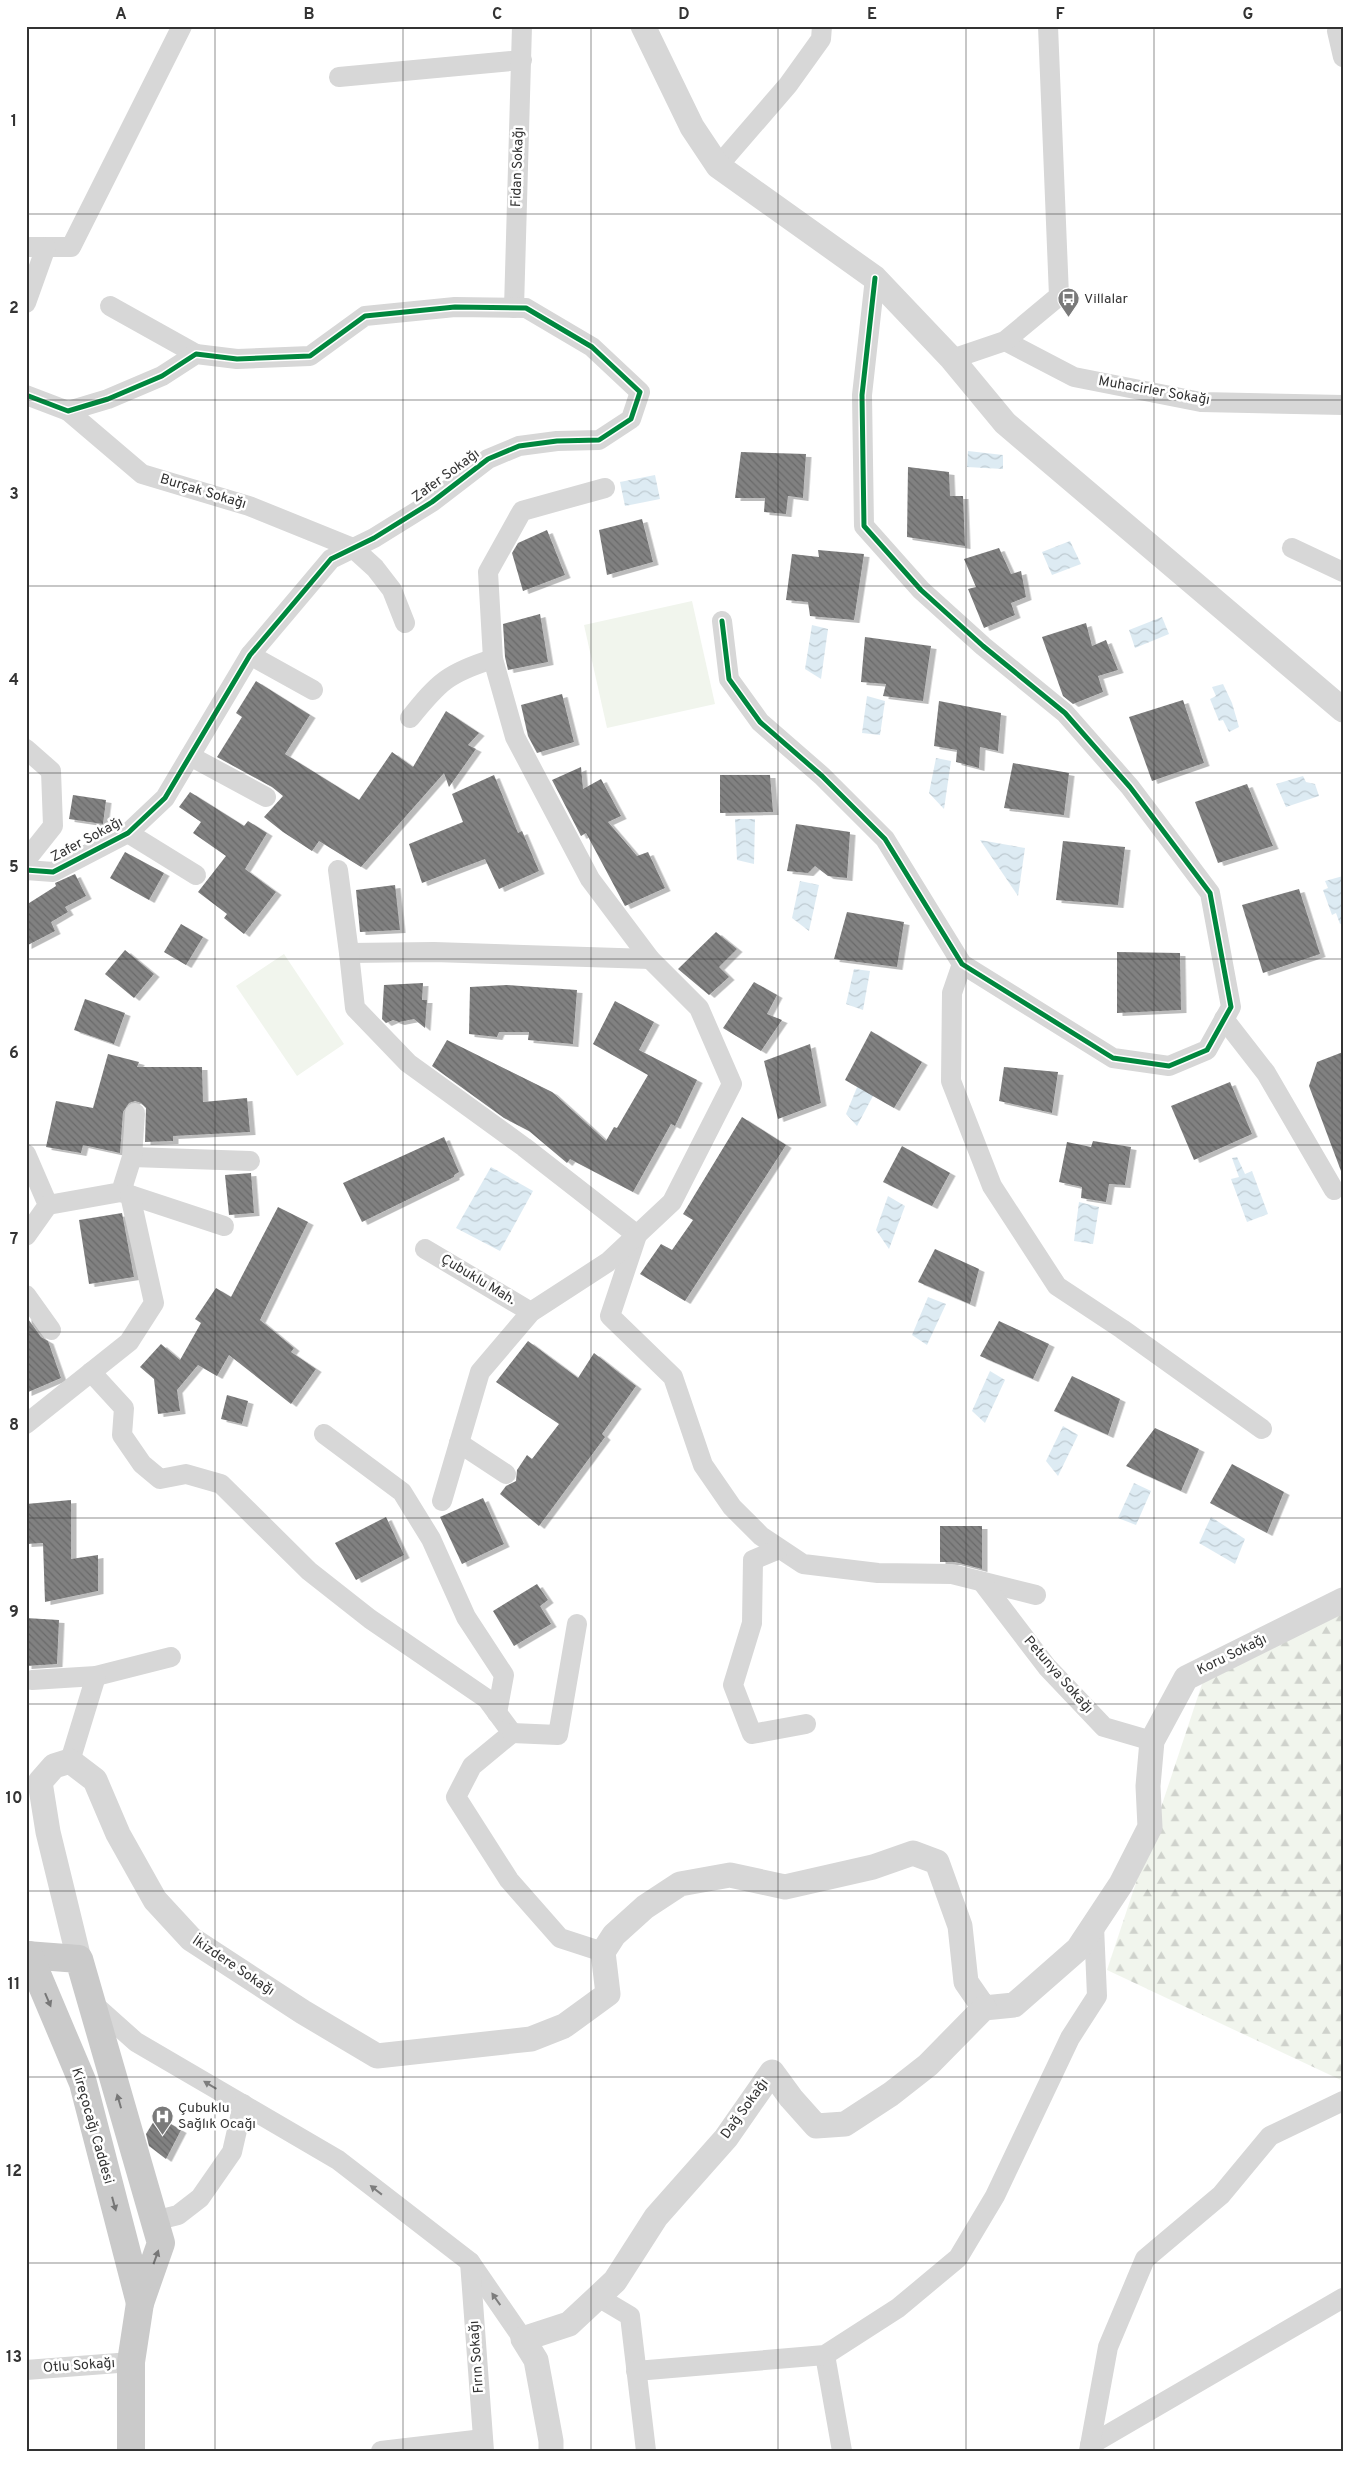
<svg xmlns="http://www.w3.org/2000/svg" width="1369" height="2477" font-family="Overpass,sans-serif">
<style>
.forest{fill:url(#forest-firs)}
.park{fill:#f1f5ed}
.water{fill:url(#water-waves)}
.building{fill:url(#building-back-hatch);filter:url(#shadow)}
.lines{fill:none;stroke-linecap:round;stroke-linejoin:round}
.minor{stroke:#d7d7d7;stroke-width:20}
.tertiary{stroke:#d7d7d7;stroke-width:25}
.primary{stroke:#cacaca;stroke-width:28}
.cycleway-casing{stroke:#fff;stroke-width:8}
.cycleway{stroke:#00873e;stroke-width:5}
.oneway{fill:#777}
.oneway2{fill:#7d7d7d}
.grid{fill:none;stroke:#333;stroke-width:1;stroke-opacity:0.55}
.labels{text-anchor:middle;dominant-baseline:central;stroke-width:5;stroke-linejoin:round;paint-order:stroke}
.street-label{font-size:14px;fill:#333;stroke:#fff}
.poi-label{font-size:14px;fill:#333;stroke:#fff;text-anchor:start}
.neatline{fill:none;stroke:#333;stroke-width:2}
.grid-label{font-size:16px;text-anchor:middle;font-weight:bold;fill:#333}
</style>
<defs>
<pattern id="forest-firs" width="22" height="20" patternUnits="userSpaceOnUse" patternTransform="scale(1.25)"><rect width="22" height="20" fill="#f1f5ed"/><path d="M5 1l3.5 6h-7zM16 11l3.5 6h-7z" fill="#cfd2cc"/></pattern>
<pattern id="water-waves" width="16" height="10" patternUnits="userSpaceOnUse" patternTransform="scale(1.25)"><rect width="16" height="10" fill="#ddebf3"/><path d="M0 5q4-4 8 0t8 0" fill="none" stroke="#becad1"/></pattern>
<pattern id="building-back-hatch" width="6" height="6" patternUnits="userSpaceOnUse" patternTransform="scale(1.25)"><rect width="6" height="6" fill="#818181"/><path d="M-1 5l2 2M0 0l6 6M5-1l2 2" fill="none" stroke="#6a6a6a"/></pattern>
<filter id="shadow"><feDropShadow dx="5.5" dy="3" stdDeviation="0" flood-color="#0004"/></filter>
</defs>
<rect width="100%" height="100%" fill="#fff"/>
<path class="forest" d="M1343,1595V2081L1107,1970L1208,1666Z"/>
<g class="park">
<path d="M692,601L715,704L607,728L584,625Z"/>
<path d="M284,954L344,1044L297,1076L236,986Z"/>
</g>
<g class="water">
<path d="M968,451L1003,455V469L967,467Z"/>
<path d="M655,475L660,499L625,506L620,482Z"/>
<path d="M1070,541L1081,564L1052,575L1042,552Z"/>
<path d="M1162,617L1169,634L1135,648L1129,630Z"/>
<path d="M812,625L828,629L821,679L805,669Z"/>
<path d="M1223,684L1232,703L1239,727L1229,732L1223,720L1219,721L1210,699L1216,696L1212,687Z"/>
<path d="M867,696L885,701L880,735L862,733Z"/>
<path d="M936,758L951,761L944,809L929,793Z"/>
<path d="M1303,776L1306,782L1315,784L1319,796L1286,807L1276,784Z"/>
<path d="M735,819H755L754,864L737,860Z"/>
<path d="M980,840L1025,848L1018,896Z"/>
<path d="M1343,876V923L1340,924L1336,913L1332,915L1323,890L1328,888L1325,881Z"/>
<path d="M800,881L819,885L809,931L792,918Z"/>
<path d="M854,969L870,971L863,1010L846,1004Z"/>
<path d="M858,1085L874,1094L857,1126L846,1114Z"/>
<path d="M1237,1157L1245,1174L1252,1171L1268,1214L1247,1222L1231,1179L1239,1177L1232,1158Z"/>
<path d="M491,1167L533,1191L500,1251L456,1228Z"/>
<path d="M888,1196L905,1206L889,1249L876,1230Z"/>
<path d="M1079,1202L1099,1207L1093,1244L1074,1241Z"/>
<path d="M928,1297L946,1304L927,1345L912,1335Z"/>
<path d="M990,1371L1005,1380L985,1423L972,1411Z"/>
<path d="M1063,1426L1078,1435L1058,1476L1046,1461Z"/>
<path d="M1134,1483L1151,1491L1136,1525L1118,1518Z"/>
<path d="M1211,1517L1245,1539L1235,1564L1199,1543Z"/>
</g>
<g class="building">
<path d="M741,452L806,454L803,498L788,496L786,514L764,512L765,498H735Z"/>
<path d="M908,467L949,472L950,496H963L965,546L907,537Z"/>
<path d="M642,519L653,562L607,575L599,530Z"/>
<path d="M547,530L565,575L523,591L512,553L518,543Z"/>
<path d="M999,548L1011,574L1021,571L1026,597L1011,603L1015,615L984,628L968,589L976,587L964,559Z"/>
<path d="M818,550L864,554L854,620L810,616L808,602L786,600L792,554L819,557Z"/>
<path d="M540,614L548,662L508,670L505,657L503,624Z"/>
<path d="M1086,623L1092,646L1106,640L1118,670L1098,676L1103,692L1073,704L1063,696L1042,637Z"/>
<path d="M865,637L931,646L923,701L883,696L886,684L861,682Z"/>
<path d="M256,681L310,715L285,754L359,800L392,752L413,767L446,711L479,733L468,745L476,749L449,787L444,773L361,867L319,841L312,851L283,832L264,817L283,796L272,787L217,757L242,717L236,713Z"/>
<path d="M562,694L574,742L537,753L528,736L521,705Z"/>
<path d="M1183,700L1204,763L1152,781L1129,717Z"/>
<path d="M939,701L1001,713L998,751L980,747L979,768L956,762L957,750L934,746Z"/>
<path d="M1013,763L1069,773L1064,815L1004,808Z"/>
<path d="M581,767L583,789L601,779L621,816L608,822L637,856L648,852L665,888L625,906L586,833L581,836L552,780Z"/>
<path d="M494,775L518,833L522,831L539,871L499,889L485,859L422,883L409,844L463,822L452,794Z"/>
<path d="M720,775H770L773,812L720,813Z"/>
<path d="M1247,784L1273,846L1218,863L1195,802Z"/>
<path d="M190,792L244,826L248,821L267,833L245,869L276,892L244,934L224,918L227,914L198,892L226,856L193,833L201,822L179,807Z"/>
<path d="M73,795L106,800L103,824L69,819Z"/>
<path d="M796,824L850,832L847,878L828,876L815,866L808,873L787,871Z"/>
<path d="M1063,841L1125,847L1118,905L1056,900Z"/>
<path d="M125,852L164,873L149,900L110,878Z"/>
<path d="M75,874L86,896L65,907L68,912L51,922L55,931L26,946V905L56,886L55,883Z"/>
<path d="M395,885L400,930L360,932L356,890Z"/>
<path d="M1299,889L1320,954L1263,973L1242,905Z"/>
<path d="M847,912L904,922L897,967L834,959Z"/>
<path d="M181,924L203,937L186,965L164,952Z"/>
<path d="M716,932L737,949L719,967L729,977L709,995L678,969Z"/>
<path d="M125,950L154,974L134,998L105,974Z"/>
<path d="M1117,952L1180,953L1181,1010L1117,1013Z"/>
<path d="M754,982L777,995L767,1014L782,1020L761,1051L723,1028Z"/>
<path d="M423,983L422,1000H427L425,1028L414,1019L399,1022L393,1020L386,1023L382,1019L384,985Z"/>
<path d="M507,985L577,990L573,1044L528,1040L529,1032H499L497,1037L469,1034L470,987Z"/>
<path d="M85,999L125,1013L114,1044L74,1030Z"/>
<path d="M615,1001L654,1022L639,1050L697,1080L675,1126L671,1124L633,1192L570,1159L567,1163L529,1131L504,1118L432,1066L447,1040L552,1092L606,1141L614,1127L617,1128L648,1075L593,1044Z"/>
<path d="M871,1031L922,1062L894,1108L845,1080Z"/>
<path d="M810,1044L821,1103L778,1119L764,1061Z"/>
<path d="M1343,1052V1171H1341L1309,1086L1317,1062Z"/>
<path d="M108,1054L139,1062L137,1067H202L203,1102L247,1098L250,1132L173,1136V1141L145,1142L146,1108L141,1103L135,1101L129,1103L123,1112L120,1153L83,1145L81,1153L46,1147L56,1101L93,1108Z"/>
<path d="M1004,1067L1058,1072L1052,1113L999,1101Z"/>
<path d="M1230,1082L1252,1134L1194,1160L1171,1106Z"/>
<path d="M742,1117L786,1145L685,1301L640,1274L661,1244L672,1250L693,1220L683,1214Z"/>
<path d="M444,1137L459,1172L454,1175V1177L362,1222L343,1183Z"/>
<path d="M1093,1141L1131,1147L1125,1185L1109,1184L1106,1202L1081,1198L1082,1187L1059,1182L1067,1142L1091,1147Z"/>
<path d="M902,1146L950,1173L932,1206L883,1182Z"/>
<path d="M251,1173L254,1213L229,1215L225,1175Z"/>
<path d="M278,1207L308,1222L260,1320L294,1348L291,1352L316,1369L291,1404L229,1355L217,1376L198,1365L177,1390L180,1411L158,1414L154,1379L140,1367L161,1344L180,1360L201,1323L195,1319L216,1288L231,1297Z"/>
<path d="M122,1213L134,1277L89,1284L79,1220Z"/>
<path d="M935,1249L979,1269L970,1304L918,1282Z"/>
<path d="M26,1316L41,1337L48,1341L61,1378L26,1393Z"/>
<path d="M999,1321L1049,1344L1033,1379L980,1356Z"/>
<path d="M528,1341L578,1378L594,1353L636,1386L602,1434L605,1437L539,1526L500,1494L506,1486L516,1481L517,1470L527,1455L532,1459L559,1424L496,1382Z"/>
<path d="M1072,1376L1120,1399L1108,1435L1054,1411Z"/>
<path d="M227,1395L248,1401L242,1424L221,1419Z"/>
<path d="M1155,1428L1199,1449L1181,1491L1126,1466Z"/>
<path d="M1232,1464L1284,1492L1267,1533L1210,1503Z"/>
<path d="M483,1498L504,1544L462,1564L440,1517Z"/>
<path d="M71,1500V1559L98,1555V1591L45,1602L43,1543L26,1544V1504Z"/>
<path d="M386,1517L404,1555L356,1580L335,1543Z"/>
<path d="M940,1526H982V1569L955,1562H940Z"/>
<path d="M537,1584L548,1600L540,1606L551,1624L514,1646L493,1611Z"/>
<path d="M26,1618L59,1620L57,1664L26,1666Z"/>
<path d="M157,2116L181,2130L166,2159L149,2146L146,2134Z"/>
</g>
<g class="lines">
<g class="minor">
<path d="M1342,26L1337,31L1343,57"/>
<path d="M339,77L522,60"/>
<path d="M718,166L788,85L821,39L822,26"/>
<path d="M26,247H71L182,26"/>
<path d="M26,303L46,247"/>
<path d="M110,306L196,354"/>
<path d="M514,308L522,26"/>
<path d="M1005,341L1074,377L1201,402L1343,405"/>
<path d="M952,359L1005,341L1059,296L1048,26"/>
<path d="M26,395L68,411L108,399L162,376L196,354L237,359L310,356L365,316L455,307L526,308L592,347L640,392L631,419L599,440L557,441L519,446L488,459L432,502L374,538L331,559L250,655L165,798L128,833L53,872L26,870"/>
<path d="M68,411L142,474L249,506L353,548L375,568L392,590L405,623"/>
<path d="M1292,548L1343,572"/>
<path d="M722,621L729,679L760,722L822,776L885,839L962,964L1113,1058L1169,1066L1207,1050L1231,1007L1210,893L1130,787L1065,713L983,646L921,590L864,526L862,395L875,278"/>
<path d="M250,655L313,690"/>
<path d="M410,718C439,682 448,673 493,659"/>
<path d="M26,749L51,771L53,826L26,860"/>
<path d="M190,756L266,797"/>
<path d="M128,833L196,875"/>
<path d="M338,870L349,953L434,952L650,959"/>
<path d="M349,953L355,1008L408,1063L524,1147L637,1235L610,1316L673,1377L703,1465L732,1507L761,1536L803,1564L878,1573L952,1574L1036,1595"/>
<path d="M962,964L952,993L951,1081L992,1186L1057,1286L1122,1329L1262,1429"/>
<path d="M1224,1019L1266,1073L1334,1190"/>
<path d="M26,1154L48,1205L26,1236"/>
<path d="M132,1157L250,1161"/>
<path d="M121,1192L224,1226"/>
<path d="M48,1205L121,1192L132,1157L135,1113"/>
<path d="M425,1249L531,1312"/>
<path d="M26,1295L51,1330"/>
<path d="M91,1372L124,1408L122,1435L142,1464L160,1479L186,1474L221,1484L309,1571L370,1619L487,1699L512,1733L472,1766L456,1797L509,1880L560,1938L603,1952"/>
<path d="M26,1424L129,1342L154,1303L130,1195"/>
<path d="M324,1434L402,1492L431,1539L466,1617L504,1675L497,1713"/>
<path d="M459,1443L506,1474"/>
<path d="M442,1501L480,1372L531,1312L608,1262L672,1202L732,1084L699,1008L650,959L590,879L515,737L493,659L488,572L522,511L605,488"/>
<path d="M779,1549L753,1560L752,1623L733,1685L752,1734L806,1724"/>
<path d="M982,1582L1047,1667L1104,1727L1152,1741"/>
<path d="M32,1680L96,1676L171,1657"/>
<path d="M512,1733L558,1735L577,1624"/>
<path d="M70,1761L96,1676"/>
<path d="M90,2001L136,2042L338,2160L470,2262L523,2339"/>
<path d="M154,2221L178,2215L200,2198L232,2152L243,2104"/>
<path d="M470,2262L484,2451"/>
<path d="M598,2297L630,2316L646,2451"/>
<path d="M825,2355L842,2451"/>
<path d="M26,2370L131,2362"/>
<path d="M636,2371L825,2355L898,2308L958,2258L995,2196L1070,2038L1097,1996L1094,1926"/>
<path d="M1090,2445L1343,2298"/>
<path d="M381,2451L483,2439"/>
<path d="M1089,2451L1108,2347L1145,2259L1221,2195L1270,2136L1343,2101"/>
</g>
<g class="tertiary">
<path d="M643,26L692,127L718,166L875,278L952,359L1005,423L1343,710"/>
<path d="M79,1959L48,1832L40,1782L54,1766L70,1761L95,1780L118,1834L155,1900L191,1939L303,2012L377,2056L531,2039L564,2026L608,1994L603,1952L614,1935L645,1907L680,1884L730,1875L785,1887L873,1867L913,1853L937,1862L960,1926L966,1982L984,2008L1014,2005L1078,1949L1121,1884L1150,1827L1148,1786L1152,1741L1186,1678L1343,1600"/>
<path d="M551,2451V2441L536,2360L523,2339L569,2324L615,2281L656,2217L726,2138L772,2072L791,2098L816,2126L845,2124L891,2094L928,2065L984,2008"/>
</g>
<g class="primary">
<path d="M26,1955L79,1959L161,2243L140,2303L131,2362V2451"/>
<path d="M29,1955L83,2083L140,2303"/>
</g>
<defs>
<g id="cycleway">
<path d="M26,395L68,411L108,399L162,376L196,354L237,359L310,356L365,316L455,307L526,308L592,347L640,392L631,419L599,440L557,441L519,446L488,459L432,502L374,538L331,559L250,655L165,798L128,833L53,872L26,870"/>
<path d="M722,621L729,679L760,722L822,776L885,839L962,964L1113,1058L1169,1066L1207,1050L1231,1007L1210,893L1130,787L1065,713L983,646L921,590L864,526L862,395L875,278"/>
</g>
</defs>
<use href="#cycleway" class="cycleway-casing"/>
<use href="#cycleway" class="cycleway"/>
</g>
<defs><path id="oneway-solid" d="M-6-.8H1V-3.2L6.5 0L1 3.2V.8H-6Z" transform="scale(1.25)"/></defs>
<g class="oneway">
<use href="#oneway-solid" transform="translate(48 2000) rotate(67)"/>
<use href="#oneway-solid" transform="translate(119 2101) rotate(-106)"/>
<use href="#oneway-solid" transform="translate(114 2204) rotate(75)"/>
<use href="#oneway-solid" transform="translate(156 2257) rotate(-70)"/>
</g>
<g class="oneway2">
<use href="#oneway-solid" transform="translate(210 2085) rotate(-149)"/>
<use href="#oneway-solid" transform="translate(376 2190) rotate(-142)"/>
<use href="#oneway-solid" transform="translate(496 2299) rotate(-125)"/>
</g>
<path class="grid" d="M215,26V2451M403,26V2451M591,26V2451M778,26V2451M966,26V2451M1154,26V2451M26,214H1343M26,400H1343M26,586H1343M26,773H1343M26,959H1343M26,1145H1343M26,1332H1343M26,1518H1343M26,1704H1343M26,1891H1343M26,2077H1343M26,2263H1343"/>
<defs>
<symbol id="bus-pin" viewBox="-11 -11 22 30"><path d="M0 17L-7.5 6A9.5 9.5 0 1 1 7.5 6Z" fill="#7a7a7a" stroke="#fff"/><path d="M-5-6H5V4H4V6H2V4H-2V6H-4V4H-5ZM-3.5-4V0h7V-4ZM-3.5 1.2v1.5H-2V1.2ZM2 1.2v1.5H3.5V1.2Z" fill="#fff"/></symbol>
<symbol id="hospital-pin" viewBox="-11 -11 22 30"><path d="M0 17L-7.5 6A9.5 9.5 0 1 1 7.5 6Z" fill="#7a7a7a" stroke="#fff"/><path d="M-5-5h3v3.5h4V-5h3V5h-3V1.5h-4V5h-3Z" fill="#fff"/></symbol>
</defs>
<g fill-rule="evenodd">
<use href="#bus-pin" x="1056" y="286" width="25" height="34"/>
<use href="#hospital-pin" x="150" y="2104" width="25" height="34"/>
</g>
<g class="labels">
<g class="street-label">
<text transform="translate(518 167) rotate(-88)">Fidan Sokağı</text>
<text transform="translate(1154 391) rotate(10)">Muhacirler Sokağı</text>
<text transform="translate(446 476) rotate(-36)">Zafer Sokağı</text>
<text transform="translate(203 492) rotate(17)">Burçak Sokağı</text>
<text transform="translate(87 840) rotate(-28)">Zafer Sokağı</text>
<text transform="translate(478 1280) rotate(31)">Çubuklu Mah.</text>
<text transform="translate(1232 1655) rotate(-26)">Koru Sokağı</text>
<text transform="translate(1058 1675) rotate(49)">Petunya Sokağı</text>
<text transform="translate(233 1966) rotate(34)">İkizdere Sokağı</text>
<text transform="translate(745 2109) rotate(-54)">Dağ Sokağı</text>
<text transform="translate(92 2126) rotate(74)">Kireçocağı Caddesi</text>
<text transform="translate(477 2357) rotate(-94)">Fırın Sokağı</text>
<text transform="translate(79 2366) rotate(-4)">Otlu Sokağı</text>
</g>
<g class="poi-label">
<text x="1084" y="299">Villalar</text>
<text x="178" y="2108">Çubuklu<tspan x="178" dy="16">Sağlık Ocağı</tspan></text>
</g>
</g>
<rect width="1369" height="2477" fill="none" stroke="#ffffff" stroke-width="55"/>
<rect x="28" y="28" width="1314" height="2422" class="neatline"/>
<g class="grid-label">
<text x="121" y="19">A</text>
<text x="309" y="19">B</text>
<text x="497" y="19">C</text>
<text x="684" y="19">D</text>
<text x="872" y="19">E</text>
<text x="1060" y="19">F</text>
<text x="1248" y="19">G</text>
<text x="14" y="126">1</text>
<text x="14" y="313">2</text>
<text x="14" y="499">3</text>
<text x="14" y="685">4</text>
<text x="14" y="872">5</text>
<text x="14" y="1058">6</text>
<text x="14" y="1244">7</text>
<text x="14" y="1430">8</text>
<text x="14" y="1617">9</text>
<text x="14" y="1803">10</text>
<text x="14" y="1989">11</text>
<text x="14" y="2176">12</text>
<text x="14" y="2362">13</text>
</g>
</svg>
